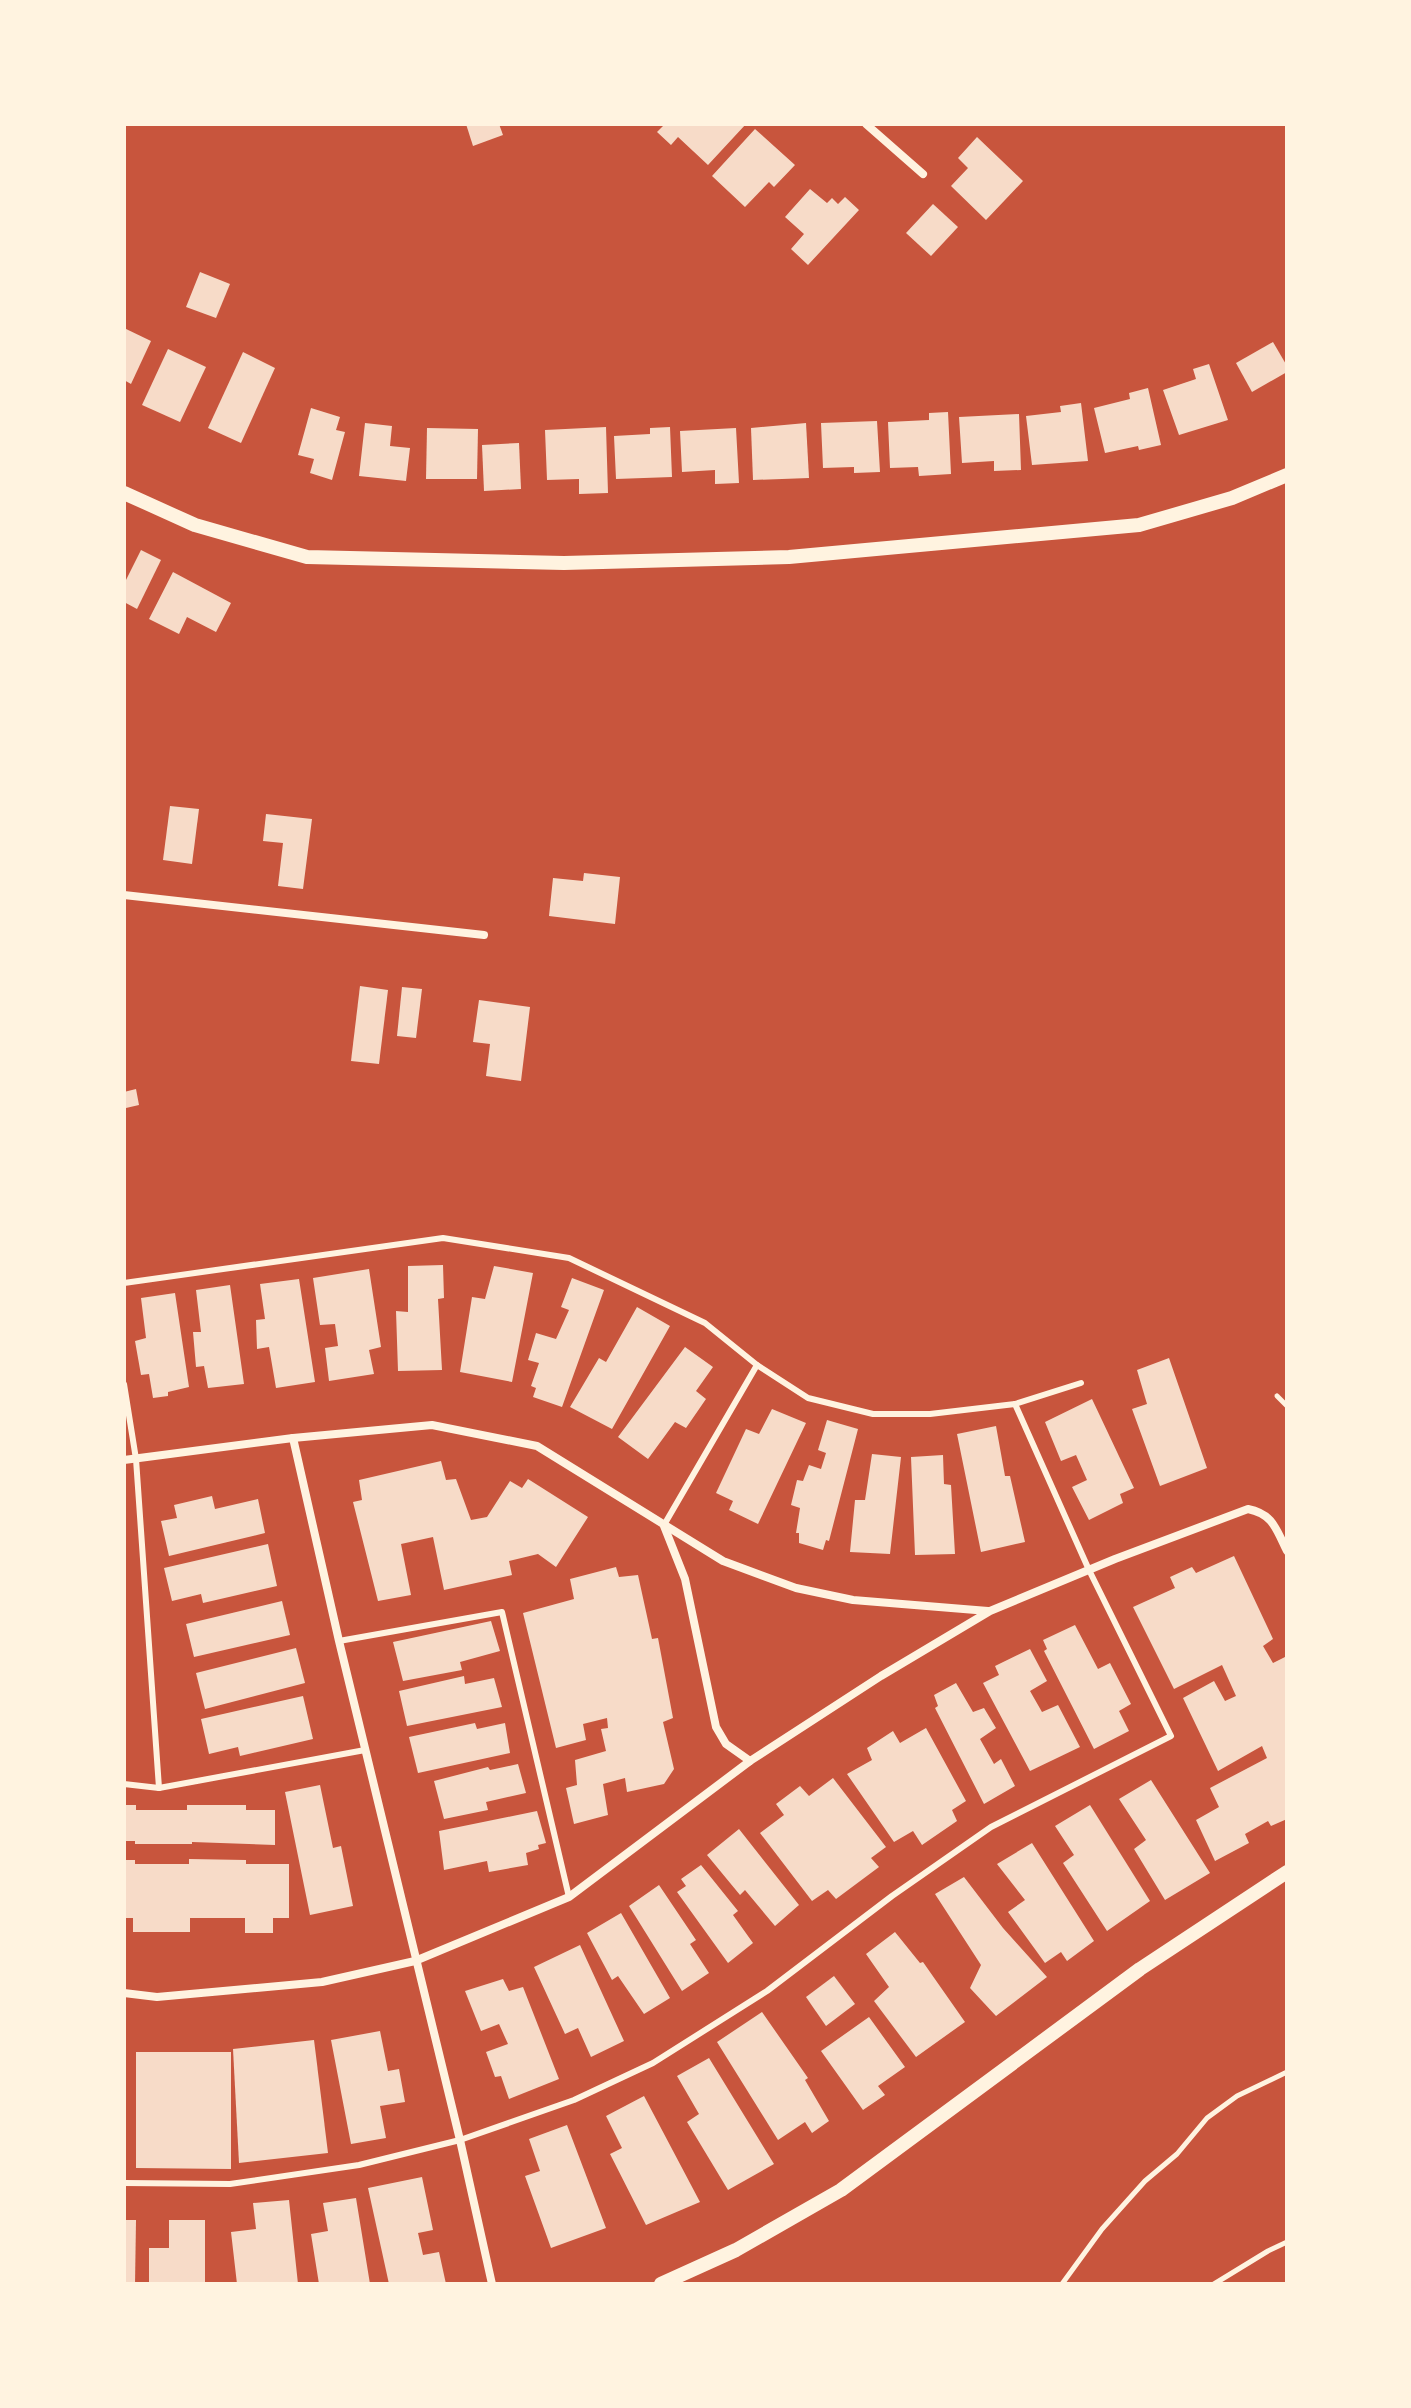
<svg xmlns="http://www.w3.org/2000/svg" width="1411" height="2408" font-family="Manrope,sans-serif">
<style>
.building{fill:#f7dbc8}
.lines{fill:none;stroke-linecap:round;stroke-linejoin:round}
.path{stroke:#fff3e0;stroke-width:5}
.service{stroke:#fff3e0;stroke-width:6}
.minor{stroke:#fff3e0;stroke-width:8}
.tertiary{stroke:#fff3e0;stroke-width:14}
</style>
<rect width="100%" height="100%" fill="#c8553d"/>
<g class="building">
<path d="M466,124H499L503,135L473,146Z"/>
<path d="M665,124H746L708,165L678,137L671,145L657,132Z"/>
<path d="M755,129L795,165L774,187L769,182L745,207L712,176Z"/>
<path d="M977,137L1023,181L986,220L951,186L968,168L958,158Z"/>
<path d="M810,189L827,203L832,198L838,204L845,197L859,210L808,265L791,249L804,234L785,217Z"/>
<path d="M933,204L958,227L931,256L906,233Z"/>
<path d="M200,272L230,284L216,318L186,307Z"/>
<path d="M124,328L151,341L131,384L124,380Z"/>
<path d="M1273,342L1287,366V372L1252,392L1236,363Z"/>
<path d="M168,349L206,367L180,422L142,405Z"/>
<path d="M243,352L275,368L241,443L208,428Z"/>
<path d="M1209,364L1228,420L1179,435L1163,390L1196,379L1193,369Z"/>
<path d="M1148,388L1161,445L1139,450L1138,446L1105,453L1094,408L1130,399L1129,393Z"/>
<path d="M1081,403L1088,461L1032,465L1026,416L1061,412L1060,406Z"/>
<path d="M311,408L340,417L336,430L345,432L332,480L310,473L314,459L298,455Z"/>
<path d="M948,412L951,474L919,476L918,467L890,468L888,422L929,420V413Z"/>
<path d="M1019,414L1021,470L994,471V461L962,463L959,417Z"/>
<path d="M877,421L880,472L854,473V467L823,468L821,423Z"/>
<path d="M365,423L392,426L390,446L410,448L406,481L359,476Z"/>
<path d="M806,423L809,478L753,480L751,428Z"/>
<path d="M606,427L608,493L579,494V479L547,480L545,430Z"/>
<path d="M670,427L672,477L616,479L614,436L650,434V428Z"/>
<path d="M427,428L478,429L477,479H426Z"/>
<path d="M736,428L739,483L715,484V470L682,472L680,431Z"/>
<path d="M519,443L521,489L484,491L482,445Z"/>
<path d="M141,550L161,560L137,609L124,602V584Z"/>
<path d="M173,572L231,603L216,632L187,617L179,634L149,619Z"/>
<path d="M170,806L199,809L192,864L163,860Z"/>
<path d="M266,814L312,819L303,889L278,886L283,843L263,841Z"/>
<path d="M584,873L620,877L615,924L549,916L553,878L583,881Z"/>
<path d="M360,986L388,990L379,1064L351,1061Z"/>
<path d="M402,987L422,989L416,1038L397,1036Z"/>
<path d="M479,1000L530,1007L521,1081L486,1076L490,1044L473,1042Z"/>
<path d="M136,1089L139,1105L126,1108L124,1092Z"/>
<path d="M443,1265L444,1298L438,1299L442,1370L398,1371L396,1311L408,1312V1266Z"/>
<path d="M494,1266L533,1273L512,1382L460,1372L472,1297L485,1299Z"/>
<path d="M369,1269L381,1347L369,1350L374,1374L329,1381L325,1348L338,1346L335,1324L320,1325L313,1278Z"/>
<path d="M572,1278L604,1290L562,1407L533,1397L536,1388L531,1386L539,1363L528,1360L536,1333L556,1339L569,1310L561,1307Z"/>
<path d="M299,1279L315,1382L276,1388L269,1347L257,1349L256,1320L265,1319L260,1284Z"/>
<path d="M230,1285L244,1384L208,1388L204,1366L196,1367L193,1332H201L196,1290Z"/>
<path d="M175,1293L189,1387L168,1392V1396L153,1398L149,1374L141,1375L135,1341L146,1338L141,1298Z"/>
<path d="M637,1307L670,1326L612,1429L570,1407L599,1358L606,1362Z"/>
<path d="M685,1347L713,1367L696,1391L706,1399L686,1428L675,1422L648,1459L618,1437Z"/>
<path d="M1169,1358L1207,1468L1160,1486L1132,1409L1147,1404L1137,1370Z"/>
<path d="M1092,1399L1134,1488L1120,1494L1123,1503L1089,1520L1072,1487L1087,1480L1076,1455L1061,1461L1045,1422Z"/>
<path d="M772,1409L806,1423L758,1524L729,1510L733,1501L716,1493L746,1429L759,1434Z"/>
<path d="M827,1420L858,1429L829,1541L826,1540L823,1550L799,1543V1533H796L800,1508L791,1505L797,1480L803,1481L809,1465L821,1469L826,1453L818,1450Z"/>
<path d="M996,1426L1005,1476H1010L1025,1542L981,1552L957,1434Z"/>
<path d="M872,1454L901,1457L890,1554L850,1552L855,1500H865Z"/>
<path d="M943,1455L944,1484L951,1485L955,1554L915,1555L911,1457Z"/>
<path d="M441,1461L446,1480L456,1479L471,1520L487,1517L510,1481L522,1488L528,1479L588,1517L556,1567L538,1554L509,1561L512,1575L444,1590L433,1537L401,1544L411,1595L378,1601L353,1502L362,1500L359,1480Z"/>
<path d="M212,1496L215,1509L258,1499L265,1533L169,1556L161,1521L177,1518L174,1505Z"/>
<path d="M268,1544L277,1586L203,1603L201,1594L172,1601L164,1568Z"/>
<path d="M1234,1556L1273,1639L1263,1646L1273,1663L1285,1657L1287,1660V1819L1271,1826L1268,1821L1245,1834L1249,1843L1215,1861L1196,1820L1219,1807L1210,1788L1267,1758L1262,1746L1218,1771L1183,1698L1214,1681L1225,1701L1236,1696L1222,1665L1174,1689L1133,1607L1175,1588L1170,1577L1192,1567L1196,1573Z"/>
<path d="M616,1567L619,1577L638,1575L652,1639L658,1638L673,1718L663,1722L674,1769L664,1784L627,1792L625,1778L603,1784L608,1815L574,1824L566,1788L577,1785L575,1760L606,1751L601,1729L608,1728L607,1718L583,1724L586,1740L556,1748L523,1613L574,1599L570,1579Z"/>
<path d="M282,1601L290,1635L194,1657L186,1624Z"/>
<path d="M491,1621L500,1651L460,1662L462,1670L403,1681L393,1642Z"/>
<path d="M1075,1625L1098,1669L1110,1663L1131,1704L1119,1711L1129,1731L1094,1749L1044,1651L1047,1649L1043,1640Z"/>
<path d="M296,1648L305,1683L205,1709L196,1673Z"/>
<path d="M1030,1649L1047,1681L1030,1691L1042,1712L1058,1705L1080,1747L1030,1771L983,1683L999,1675L995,1666Z"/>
<path d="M464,1676L465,1684L494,1678L502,1707L407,1726L399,1691Z"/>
<path d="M956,1683L973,1712L984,1708L996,1728L980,1739L994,1764L1001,1759L1015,1786L984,1804L935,1708L938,1706L934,1695Z"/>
<path d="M303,1696L313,1739L240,1756L238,1747L209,1754L201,1719Z"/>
<path d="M475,1723L477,1729L505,1723L510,1753L418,1773L409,1737Z"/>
<path d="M926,1728L966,1801L952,1810L957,1821L922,1845L913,1831L894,1842L847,1774L872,1760L867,1748L893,1731L900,1743Z"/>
<path d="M518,1764L526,1793L486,1802L488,1810L444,1819L434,1781L488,1767L490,1770Z"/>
<path d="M833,1778L886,1847L871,1858L879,1867L836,1899L828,1890L812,1901L760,1833L784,1815L776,1804L800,1786L809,1796Z"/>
<path d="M1151,1780L1210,1873L1165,1900L1134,1849L1146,1840L1119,1799Z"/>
<path d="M320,1785L333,1848L341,1846L353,1906L310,1915L285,1792Z"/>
<path d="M124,1805H136V1810H187V1805H246V1810H275V1845L192,1842V1844H135V1841H124Z"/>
<path d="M1090,1805L1150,1901L1107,1931L1063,1863L1074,1855L1055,1826Z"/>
<path d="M537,1811L546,1843L538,1845L539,1849L526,1853L528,1865L489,1872L487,1861L444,1870L439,1831Z"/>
<path d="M739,1829L799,1905L775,1926L745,1890L740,1895L707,1855Z"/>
<path d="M1032,1843L1094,1941L1067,1961L1061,1952L1045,1963L1008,1912L1025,1900L997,1864Z"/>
<path d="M189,1859L246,1860V1864H289V1918H273V1933H245V1918H190V1932H133V1918H124V1860H135V1864H189Z"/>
<path d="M701,1865L738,1911L733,1915L753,1943L728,1963L677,1892L686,1886L681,1879Z"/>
<path d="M964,1877L1003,1928L1047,1977L996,2016L970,1988L981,1965L935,1894Z"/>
<path d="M659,1885L696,1940L690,1944L709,1973L682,1991L629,1906Z"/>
<path d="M621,1913L670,1998L644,2014L618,1976L612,1980L587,1933Z"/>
<path d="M895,1932L920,1963L923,1962L965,2022L916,2057L874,2001L889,1987L866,1954Z"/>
<path d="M580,1945L624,2041L591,2057L578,2028L565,2034L534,1967Z"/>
<path d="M834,1976L855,2004L826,2026L806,1997Z"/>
<path d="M503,1979L509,1991L523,1987L559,2079L509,2099L501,2076L495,2077L486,2052L508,2044L499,2024L481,2031L465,1991Z"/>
<path d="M762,2012L808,2078L805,2080L829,2121L812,2133L805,2122L778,2140L717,2042Z"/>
<path d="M869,2017L905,2067L878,2086L885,2095L863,2110L821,2051Z"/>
<path d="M380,2031L388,2071L399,2069L405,2102L380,2106L386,2138L351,2144L331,2040Z"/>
<path d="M314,2040L328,2153L239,2163L233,2049Z"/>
<path d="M136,2052H231V2169L136,2168Z"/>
<path d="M709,2058L774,2164L728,2190L687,2122L699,2114L677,2076Z"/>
<path d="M644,2096L700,2202L646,2225L610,2154L622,2148L606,2116Z"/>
<path d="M567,2125L606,2228L551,2248L525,2176L540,2171L529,2139Z"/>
<path d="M422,2177L433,2230L418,2233L423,2255L439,2252L446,2284H389L368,2188Z"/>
<path d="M356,2198L370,2284H319L311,2234L328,2231L323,2203Z"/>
<path d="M289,2200L298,2284H237L231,2232L256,2229L253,2203Z"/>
<path d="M124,2220H136L135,2284H124Z"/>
<path d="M169,2220H205V2284H149V2248H169Z"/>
</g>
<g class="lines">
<g class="path">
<path d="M1277,1396L1287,1406"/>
<path d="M1062,2284L1102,2229L1145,2181L1177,2154L1207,2118L1237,2096L1287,2072"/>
<path d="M1214,2284L1268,2251L1287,2242"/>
</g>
<g class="service">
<path d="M124,1283L443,1238L569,1258L705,1323L757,1365L808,1398L873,1414H930L1015,1404L1081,1383"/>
<path d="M124,1384L136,1459L159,1788"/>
<path d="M664,1525L757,1365"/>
<path d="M339,1641L502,1612L569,1897"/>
<path d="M124,1784L159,1788L365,1750"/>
<path d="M124,2183L230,2184L359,2165L460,2140L574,2100L653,2063L767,1991L892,1896L991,1827L1171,1736L1089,1570L1015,1404"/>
</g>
<g class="minor">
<path d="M866,124L923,174"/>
<path d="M124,895L484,935"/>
<path d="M293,1438L339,1641L460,2140L492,2284"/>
<path d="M124,1460L293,1438L432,1425L537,1446L723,1561L796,1588L853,1600L988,1611"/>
<path d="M664,1526L685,1579L716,1727L726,1744L750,1761"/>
<path d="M124,1993L157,1997L322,1982L415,1961L569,1897L750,1761L881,1676L990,1611L1115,1559L1248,1509C1273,1514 1276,1529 1287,1551"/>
</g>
<g class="tertiary">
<path d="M124,493L195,525L307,557L564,563L789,557L1139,525L1232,498L1287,475"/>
<path d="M661,2284L736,2250L841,2190L1140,1969L1287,1872"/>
</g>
</g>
<rect width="1411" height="2408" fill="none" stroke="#fff3e0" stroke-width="252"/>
</svg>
